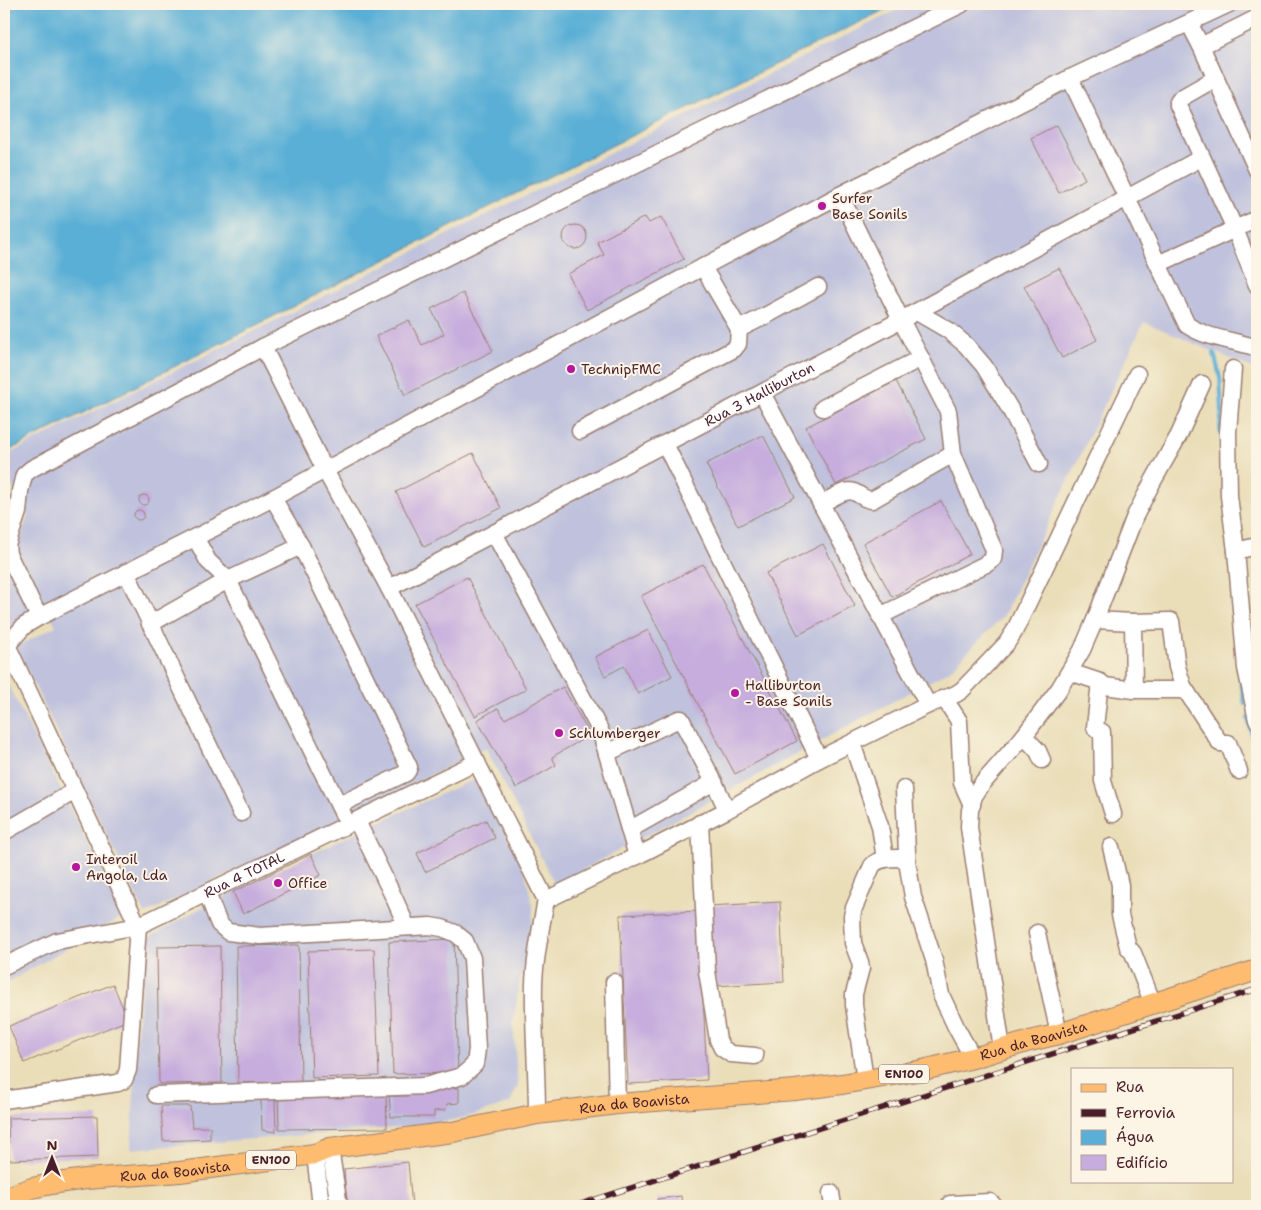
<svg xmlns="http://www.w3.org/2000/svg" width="1261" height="1210" font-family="'Shantell Sans',sans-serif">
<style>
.industrial{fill:#c0c2dd}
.water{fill:#5aafd6;stroke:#526780}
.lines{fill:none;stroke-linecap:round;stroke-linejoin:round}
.stream{stroke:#5aafd6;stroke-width:4}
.building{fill:#c6addd}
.minor-casing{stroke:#9a7e72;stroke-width:19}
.major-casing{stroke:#9a7e72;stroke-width:22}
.minor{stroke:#fff;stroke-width:16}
.major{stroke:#fdbc70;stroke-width:20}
.rail-casing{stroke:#4a1f2b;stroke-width:5.5}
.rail{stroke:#fcf5e5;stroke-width:4;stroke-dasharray:11;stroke-linecap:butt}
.poi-dot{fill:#b5179e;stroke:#fcf5e5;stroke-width:2}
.labels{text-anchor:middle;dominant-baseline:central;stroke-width:4;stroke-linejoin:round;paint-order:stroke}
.shield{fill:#fcf5e5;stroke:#7f5f63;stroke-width:1}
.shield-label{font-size:12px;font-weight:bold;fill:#4a1f2b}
.poi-label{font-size:14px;fill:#4a1f2b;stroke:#fcf5e5;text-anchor:start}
.street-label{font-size:14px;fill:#4a1f2b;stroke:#fcf5e5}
</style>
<rect width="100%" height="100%" fill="#fcf5e5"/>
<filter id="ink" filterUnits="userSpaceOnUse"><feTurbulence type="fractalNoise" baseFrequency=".02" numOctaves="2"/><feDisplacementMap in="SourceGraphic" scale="10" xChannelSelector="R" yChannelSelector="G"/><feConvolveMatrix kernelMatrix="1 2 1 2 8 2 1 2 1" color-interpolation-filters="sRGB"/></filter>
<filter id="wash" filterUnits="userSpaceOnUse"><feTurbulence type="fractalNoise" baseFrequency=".0096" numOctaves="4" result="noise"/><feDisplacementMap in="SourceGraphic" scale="20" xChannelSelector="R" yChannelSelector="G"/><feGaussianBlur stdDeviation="1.12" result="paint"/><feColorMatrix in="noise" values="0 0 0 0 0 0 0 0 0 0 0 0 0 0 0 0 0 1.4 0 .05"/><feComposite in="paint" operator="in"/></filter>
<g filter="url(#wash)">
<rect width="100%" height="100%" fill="#eadeb9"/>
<g class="industrial">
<path d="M909,4H1257V370L1144,322L1004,615L949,671L555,885L486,748L145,914L16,647L56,626L16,551L28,516L4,471V456Z"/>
<path d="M4,554L35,614L4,636Z"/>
<path d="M4,677L124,916L4,984Z"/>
<path d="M479,780L525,872L533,907L532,941L520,979L513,1025L518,1085L510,1103L474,1115L429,1125L131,1149L138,1019L148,938L201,908L361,830L468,782Z"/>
</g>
<path class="water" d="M4,4H896L509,197L4,453Z"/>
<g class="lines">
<g class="stream">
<path d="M1214,353L1220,377L1222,411L1220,427L1221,433"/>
<path d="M1238,666L1245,704"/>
<path d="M1248,718L1257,757"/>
</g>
</g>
<g id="blocks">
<g class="building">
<path d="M1057,125L1085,179L1059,193L1031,138Z"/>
<path d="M645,217L649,223L661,217L684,259L587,310L568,274L604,255L597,242Z"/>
<circle cx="575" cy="237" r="12"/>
<path d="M1059,268L1097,340L1062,358L1024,286Z"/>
<path d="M463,293L493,351L405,395L376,336L409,320L422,345L444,334L431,309Z"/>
<path d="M896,381L926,439L836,485L806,427Z"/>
<path d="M763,435L795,497L738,526L706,464Z"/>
<path d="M473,453L501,508L424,547L396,492Z"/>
<circle cx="144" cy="500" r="5"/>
<path d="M941,501L970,554L892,597L863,543Z"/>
<circle cx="139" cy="515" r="5"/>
<path d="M823,544L855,606L798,635L766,573Z"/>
<path d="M703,564L797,741L735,774L641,596Z"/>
<path d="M467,577L526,689L475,716L415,604Z"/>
<path d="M648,630L672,676L638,694L624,666L605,676L595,657Z"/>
<path d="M563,687L590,735L552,757L556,765L516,788L477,720L498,708L505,719Z"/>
<path d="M486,820L495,838L425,872L417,853Z"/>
<path d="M311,854L321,875L243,914L233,892Z"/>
<path d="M780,902L784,982L714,986L709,906Z"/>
<path d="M699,911L707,1080L628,1084L620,915Z"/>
<path d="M454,939L458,1073L393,1074L389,942Z"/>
<path d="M299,945L301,1082L238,1083L236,946Z"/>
<path d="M220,946L222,1083L159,1084L157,947Z"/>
<path d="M374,949L379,1076L312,1078L308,951Z"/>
<path d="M113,984L128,1020L24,1063L9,1026Z"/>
<path d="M408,1086L459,1088V1103L447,1104L446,1110L434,1111V1117H391L389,1096H408Z"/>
<path d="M386,1092L387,1128L279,1129L278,1095Z"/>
<path d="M275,1099L276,1132L262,1130L261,1100Z"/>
<path d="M161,1106H190L192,1127H210V1139L163,1141Z"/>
<path d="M97,1116L98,1157L9,1160L8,1118Z"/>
<path d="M408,1162L412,1206H347L344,1169Z"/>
<path d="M681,1196L682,1206H658L657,1199Z"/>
</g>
</g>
</g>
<g filter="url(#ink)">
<use href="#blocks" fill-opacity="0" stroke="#9a7e72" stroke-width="1"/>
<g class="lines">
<defs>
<g id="minor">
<path d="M1189,23L1201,46L1257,170"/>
<path d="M1201,46L1257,18"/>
<path d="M1070,78L1187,325C1208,339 1234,340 1257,348"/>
<path d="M1216,78L1181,98L1178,102V105L1235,229L1257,285"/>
<path d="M840,195L901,320L948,411L953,454L994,550L993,559L988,563L880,616"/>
<path d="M1158,264L1257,219"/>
<path d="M703,267L739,329"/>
<path d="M917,312L948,330L966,345L984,366L1010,409L1039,464"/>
<path d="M263,347L325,470L389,588L546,900L637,856L727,810L819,759L928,705L956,694L962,690L1006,644L1014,632L1137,374"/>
<path d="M1233,369L1228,432L1229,496L1236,551L1246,668L1257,720"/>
<path d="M762,393L928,705"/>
<path d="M823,408L921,358"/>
<path d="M580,431L734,349L738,344L739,329L767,315L818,287"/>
<path d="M665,444L819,759"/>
<path d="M273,498L301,546L409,767L408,770L406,773L339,805"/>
<path d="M821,504C830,500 844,488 854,492C861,495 865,500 872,500L953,454"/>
<path d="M494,533L600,730L637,856"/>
<path d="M195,537L208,561L228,580L343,814"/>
<path d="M1236,551L1257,546"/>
<path d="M126,572L241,813"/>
<path id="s1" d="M389,588L901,320L1201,158"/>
<path d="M39,617L8,554L7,545L18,512L20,491L24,475L31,469L263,347L962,4"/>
<path d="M1095,620L1133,622L1171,621L1177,667L1183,686L1220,743H1228L1239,771"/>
<path d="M1133,622L1134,690"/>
<path d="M150,624L228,580L301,546"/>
<path d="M4,649L24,626L39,617L273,498L703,267L840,195L1070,78L1229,4"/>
<path d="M1070,672L1100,682L1105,686L1134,690H1185"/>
<path d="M1100,682L1095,727L1096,729L1102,732L1103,781L1113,814"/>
<path d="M944,698L959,721L962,783L972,805"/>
<path d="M1024,736L1038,751L1042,760"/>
<path d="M852,743L880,826L885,859"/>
<path d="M607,753L679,719H681L714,782L727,810"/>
<path d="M904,789L907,852V861"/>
<path d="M357,821L395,900L407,927"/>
<path d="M700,823L707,971L718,1040L722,1048L731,1054L755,1056"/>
<path d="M629,830L714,782"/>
<path d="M4,832L75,791"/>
<path d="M1111,847L1120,885V915L1128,947L1133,953L1153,1004"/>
<path d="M1037,933L1059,1034"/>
<path id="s2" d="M4,966L57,941L138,926L477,762"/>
<path d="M614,982L617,1104"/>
<path d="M1002,1049L969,827L970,810L974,796L982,784L1024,736L1059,689L1082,650L1095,620L1135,516L1153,481L1179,435L1202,384"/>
<path d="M865,1080L854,1005V994L861,968L860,962L853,943L852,916L854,908L872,866C879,857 893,858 903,858L907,861L913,897L934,960L941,995L957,1029L973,1058"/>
<path d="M156,1095L425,1086L462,1076L475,1064L477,1049L472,958L465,941L455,933L442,928L430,926L260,936L228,932L219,924L207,893"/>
<path d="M4,1100L118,1083L124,1080L128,1070L138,926L7,645"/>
<path d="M537,1114C537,1070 533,1027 534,983C535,956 541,927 546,900"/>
<path d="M330,1148L339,1206"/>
<path d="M315,1154L321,1206"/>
<path d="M831,1193L833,1206"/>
<path d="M950,1204L990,1202L994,1206"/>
</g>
<g id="major">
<path id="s3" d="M4,1198L32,1188L57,1183L86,1179L180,1172L315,1154L330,1148L453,1132L537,1114L617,1104L795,1090L842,1084L923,1070L973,1058L1030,1041L1059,1034L1257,970"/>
</g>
</defs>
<use href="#minor" class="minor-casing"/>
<use href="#major" class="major-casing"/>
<use href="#minor" class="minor"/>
<use href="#major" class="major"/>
<defs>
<path id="rail" d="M574,1206L1257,989"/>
</defs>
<use href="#rail" class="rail-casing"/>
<use href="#rail" class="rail"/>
</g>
</g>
<g class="poi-dot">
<circle cx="822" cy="206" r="5"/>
<circle cx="571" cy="369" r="5"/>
<circle cx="735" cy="693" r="5"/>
<circle cx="559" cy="733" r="5"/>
<circle cx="76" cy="867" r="5"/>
<circle cx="278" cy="883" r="5"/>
</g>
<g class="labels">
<g class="shield">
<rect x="879" y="1064.5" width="50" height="19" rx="4"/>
<rect x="246" y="1150.5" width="50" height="19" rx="4"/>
</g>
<g class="shield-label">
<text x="904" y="1074">EN100</text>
<text x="271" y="1160">EN100</text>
</g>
<g class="poi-label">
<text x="832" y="198">Surfer<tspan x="832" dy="16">Base Sonils</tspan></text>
<text x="581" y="369">TechnipFMC</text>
<text x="745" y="685">Halliburton<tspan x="745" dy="16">- Base Sonils</tspan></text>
<text x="569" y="733">Schlumberger</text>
<text x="86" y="859">Interoil<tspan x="86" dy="16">Angola, Lda</tspan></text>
<text x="288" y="883">Office</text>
</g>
<g class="street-label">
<text stroke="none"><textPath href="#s1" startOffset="418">Rua 3 Halliburton</textPath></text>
<text stroke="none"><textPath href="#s2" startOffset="259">Rua 4 TOTAL</textPath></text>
<text stroke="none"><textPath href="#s3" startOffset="1044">Rua da Boavista</textPath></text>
<text stroke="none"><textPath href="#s3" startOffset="639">Rua da Boavista</textPath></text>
<text stroke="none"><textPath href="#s3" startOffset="174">Rua da Boavista</textPath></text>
</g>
</g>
<rect width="1261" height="1210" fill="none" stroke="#fcf5e5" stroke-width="20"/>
<rect x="1071" y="1068" width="162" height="115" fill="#fcf5e5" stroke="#b59f9b"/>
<rect x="1081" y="1084" width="25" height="8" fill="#fdbc70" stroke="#b59f9b"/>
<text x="1116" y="1092" font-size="15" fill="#4a1f2b">Rua</text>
<rect x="1081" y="1109" width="25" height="8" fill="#4a1f2b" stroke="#b59f9b"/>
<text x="1116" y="1118" font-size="15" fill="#4a1f2b">Ferrovia</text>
<rect x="1081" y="1130" width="25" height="15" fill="#5aafd6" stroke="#b59f9b"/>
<text x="1116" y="1142" font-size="15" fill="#4a1f2b">Água</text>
<rect x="1081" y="1155" width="25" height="15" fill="#c6addd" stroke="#b59f9b"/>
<text x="1116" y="1168" font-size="15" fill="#4a1f2b">Edifício</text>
<g transform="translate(52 1158)" stroke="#fcf5e5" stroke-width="4" paint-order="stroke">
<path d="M0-4L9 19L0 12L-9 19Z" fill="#4a1f2b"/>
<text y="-8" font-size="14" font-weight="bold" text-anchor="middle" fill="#4a1f2b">N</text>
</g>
</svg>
